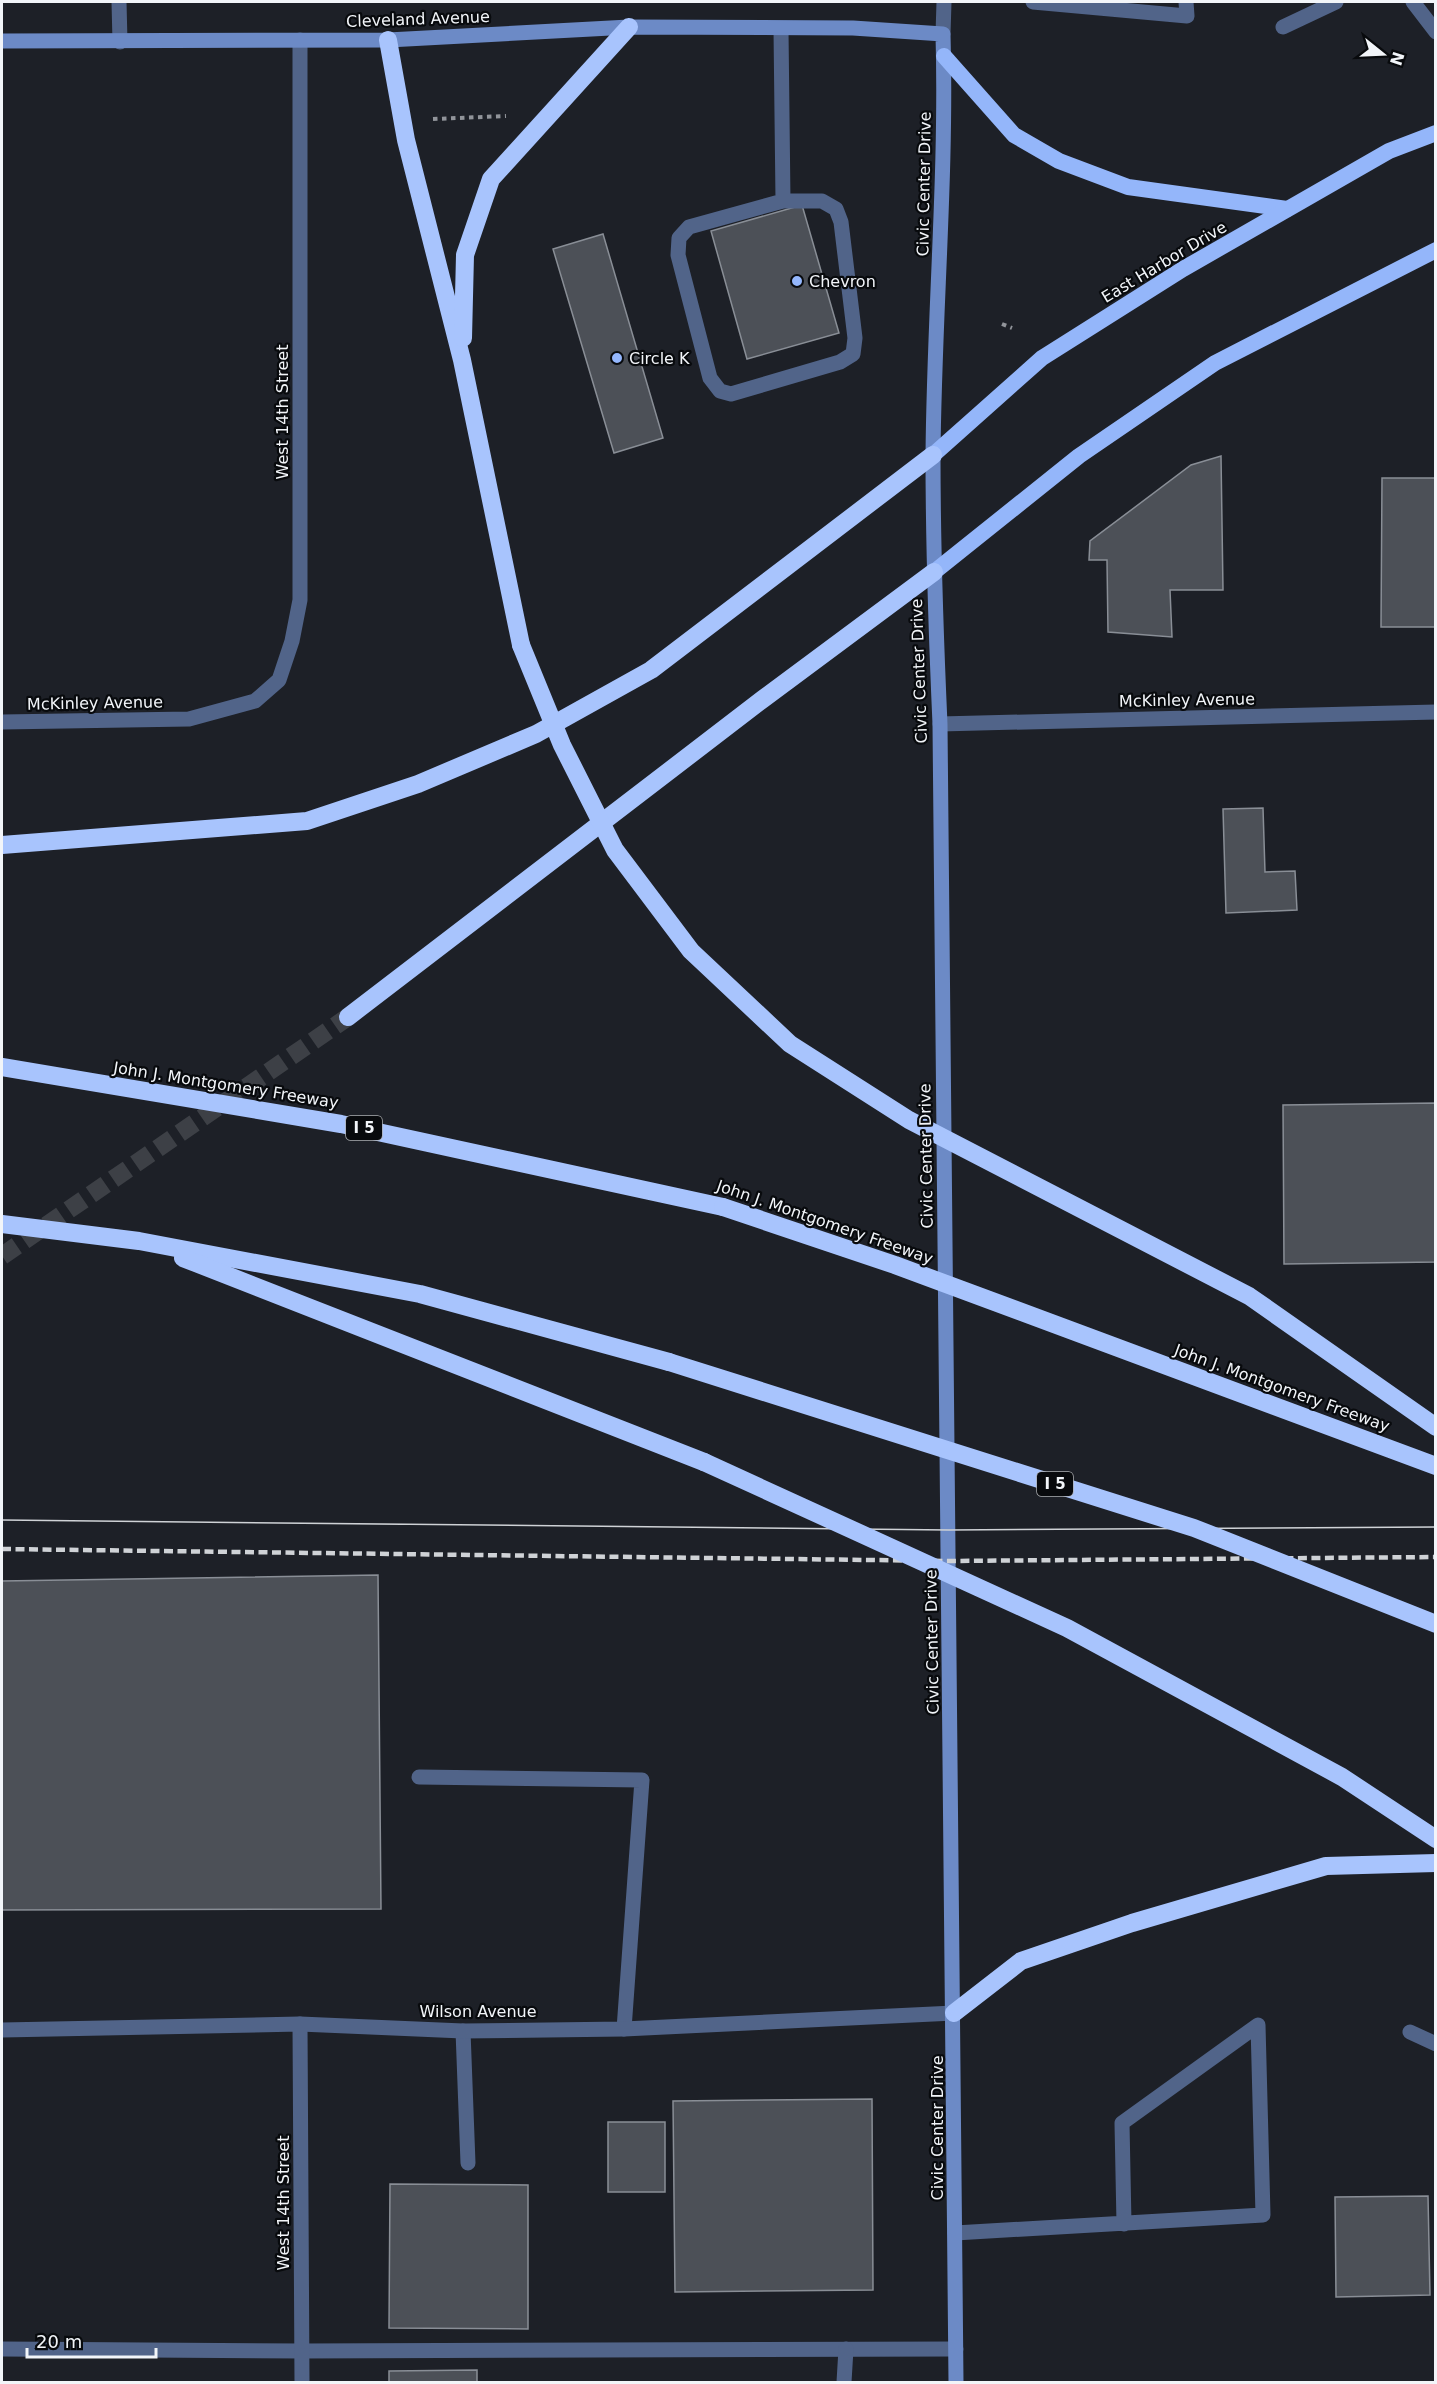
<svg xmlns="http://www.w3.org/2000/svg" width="1437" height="2384" font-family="'DejaVu Sans',sans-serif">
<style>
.building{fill:#4c5057;stroke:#898e96;stroke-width:1.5}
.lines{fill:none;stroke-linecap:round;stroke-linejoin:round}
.motorway-tunnel{stroke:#3d4046;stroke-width:18;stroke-dasharray:18 9;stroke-linecap:butt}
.path{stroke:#91949a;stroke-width:4;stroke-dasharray:4.5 4.5;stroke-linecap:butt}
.service{stroke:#516489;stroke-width:15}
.minor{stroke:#516489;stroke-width:15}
.tertiary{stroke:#516489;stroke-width:15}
.secondary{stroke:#6c8ac6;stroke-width:15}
.trunk{stroke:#94b6fa;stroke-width:16}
.motorway{stroke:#a8c4fd;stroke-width:18}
.tram{stroke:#cfd2d6;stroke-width:1.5}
.rail{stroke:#cfd2d6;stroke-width:4.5;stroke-dasharray:9 4.5;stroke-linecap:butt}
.motorway-bridge{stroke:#a8c4fd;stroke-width:18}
.poi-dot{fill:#94b7fd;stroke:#080a0d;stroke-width:2}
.labels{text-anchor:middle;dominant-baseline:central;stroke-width:4.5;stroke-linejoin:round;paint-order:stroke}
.shield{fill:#080a0d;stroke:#acaeb2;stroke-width:1.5}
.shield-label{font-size:15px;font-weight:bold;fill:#f2f5f9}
.street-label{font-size:16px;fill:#f2f5f9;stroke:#080a0d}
.poi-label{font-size:16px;fill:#f2f5f9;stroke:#080a0d;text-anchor:start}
</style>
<rect width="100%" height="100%" fill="#1d2027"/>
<g class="building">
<path d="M802,205L839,333L747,359L711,231Z"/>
<path d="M603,234L663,438L614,453L553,249Z"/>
<path d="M1221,456L1223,590H1170L1172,637L1108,632L1107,560H1089L1090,541L1191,465Z"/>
<path d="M1382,478H1436V627H1381Z"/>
<path d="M1263,808L1265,872L1295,871L1297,910L1226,913L1223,809Z"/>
<path d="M1436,1103V1262L1284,1264L1283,1105Z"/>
<path d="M378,1575L381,1909L2,1910V1581Z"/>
<path d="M872,2099L873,2290L675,2292L673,2101Z"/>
<rect x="608" y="2122" width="57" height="70"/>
<path d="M390,2184L528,2185V2329L389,2328Z"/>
<path d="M1428,2196L1430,2295L1336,2297L1335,2197Z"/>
<path d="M477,2370V2382H389V2371Z"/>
</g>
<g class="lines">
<path class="motorway-tunnel" d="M2,1256L348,1017"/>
<g class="path">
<path d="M433,119L506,116"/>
<path d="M1002,324L1012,328"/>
</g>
<g class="service">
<path d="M119,2L120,42"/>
<path d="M1033,2L1187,16L1186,2"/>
<path d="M1413,2L1436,32"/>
<path d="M1283,27L1336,2"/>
<path d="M781,30L783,201H822L836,209L841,222L855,338L853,354L840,362L731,394L720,391L710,378L678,255L679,238L689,227L783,201"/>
<path d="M419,1777L642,1780L624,2029"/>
<path d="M463,2031L468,2163"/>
<path d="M955,2233L1263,2215L1258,2025L1122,2123L1124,2224"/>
<path d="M2,2349L302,2351L956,2349"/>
<path d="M844,2382L846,2349"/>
</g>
<g class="minor">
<path d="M940,724L1436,712"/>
<path d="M300,2024L302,2382"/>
<path d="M1410,2032L1436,2044"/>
</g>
<g class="tertiary">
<path d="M943,34L944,2"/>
<path d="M2,722L189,719L255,701L279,680L292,641L300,600V40"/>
<path d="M2,2030L300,2024L463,2031L624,2029L954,2013"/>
</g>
<path class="secondary" d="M2,41L388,40L629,27L853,28L943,34C947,175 934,316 933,456C933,545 936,635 940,724L956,2382"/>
<g class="trunk">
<path d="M944,56L1014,135L1059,161L1128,187L1287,209"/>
<path d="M933,455L1042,358L1183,269L1389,151L1436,133"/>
<path d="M934,572L1079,456L1215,363L1436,250"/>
</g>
<g class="motorway">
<path d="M388,40L406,140L462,360L521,645"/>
<path d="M463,338L465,255L491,179L629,27"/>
<path d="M2,845L307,821L418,784L536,734L651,670L933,455"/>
<path d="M348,1017L763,699L934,572"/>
<path d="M2,1067L341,1124L723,1207"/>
<path d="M2,1224L139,1241L420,1294L669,1362"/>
<path d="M183,1258L704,1462"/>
<path d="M954,2013L1021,1961L1132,1923L1326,1866L1436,1863"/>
</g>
<path class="tram" d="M2,1520L949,1530L1436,1527"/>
<path class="rail" d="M2,1549L949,1561L1436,1557"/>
<g class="motorway-bridge">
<path d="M521,645L562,745L615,850L691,951L790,1044L909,1120L1249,1296L1436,1427"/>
<path d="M723,1207L895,1265L1436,1466"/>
<path d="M669,1362L1194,1528L1436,1624"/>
<path d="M704,1462L1067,1628L1342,1777L1436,1839"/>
</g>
</g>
<g class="poi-dot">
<circle cx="797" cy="281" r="6"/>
<circle cx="617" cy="358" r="6"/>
</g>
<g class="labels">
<g class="shield">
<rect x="346" y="1116" width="36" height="24" rx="4.5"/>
<rect x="1037" y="1472" width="36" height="24" rx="4.5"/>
</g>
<g class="shield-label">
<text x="364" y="1128">I 5</text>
<text x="1055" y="1484">I 5</text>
</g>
<g class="street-label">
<text transform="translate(418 19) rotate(-2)">Cleveland Avenue</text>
<text transform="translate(924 184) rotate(-89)">Civic Center Drive</text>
<text transform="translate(1164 262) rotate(-31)">East Harbor Drive</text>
<text transform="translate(282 412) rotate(-90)">West 14th Street</text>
<text transform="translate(919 671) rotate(-92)">Civic Center Drive</text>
<text transform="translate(1187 700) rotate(-1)">McKinley Avenue</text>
<text transform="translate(95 703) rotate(-1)">McKinley Avenue</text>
<text transform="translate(226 1085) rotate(9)">John J. Montgomery Freeway</text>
<text transform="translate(926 1156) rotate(-91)">Civic Center Drive</text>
<text transform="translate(825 1222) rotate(19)">John J. Montgomery Freeway</text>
<text transform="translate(1282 1388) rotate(20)">John J. Montgomery Freeway</text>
<text transform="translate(932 1642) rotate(-91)">Civic Center Drive</text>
<text x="478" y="2011">Wilson Avenue</text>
<text transform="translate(937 2128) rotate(-90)">Civic Center Drive</text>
<text transform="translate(283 2203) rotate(-90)">West 14th Street</text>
</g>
<g class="poi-label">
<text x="809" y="281">Chevron</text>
<text x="629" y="358">Circle K</text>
</g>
</g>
<rect width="1437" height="2384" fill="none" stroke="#f2f5f9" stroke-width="6"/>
<g transform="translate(1383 54) rotate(108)" stroke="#080a0d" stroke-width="4.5" paint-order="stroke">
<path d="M0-4.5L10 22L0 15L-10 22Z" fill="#f2f5f9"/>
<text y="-9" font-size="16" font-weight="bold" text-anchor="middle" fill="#f2f5f9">N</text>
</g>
<path d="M27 2348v9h129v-9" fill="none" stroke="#f2f5f9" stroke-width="3"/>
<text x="36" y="2348" font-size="18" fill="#f2f5f9" stroke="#080a0d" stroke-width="4.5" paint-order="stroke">20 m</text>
</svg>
